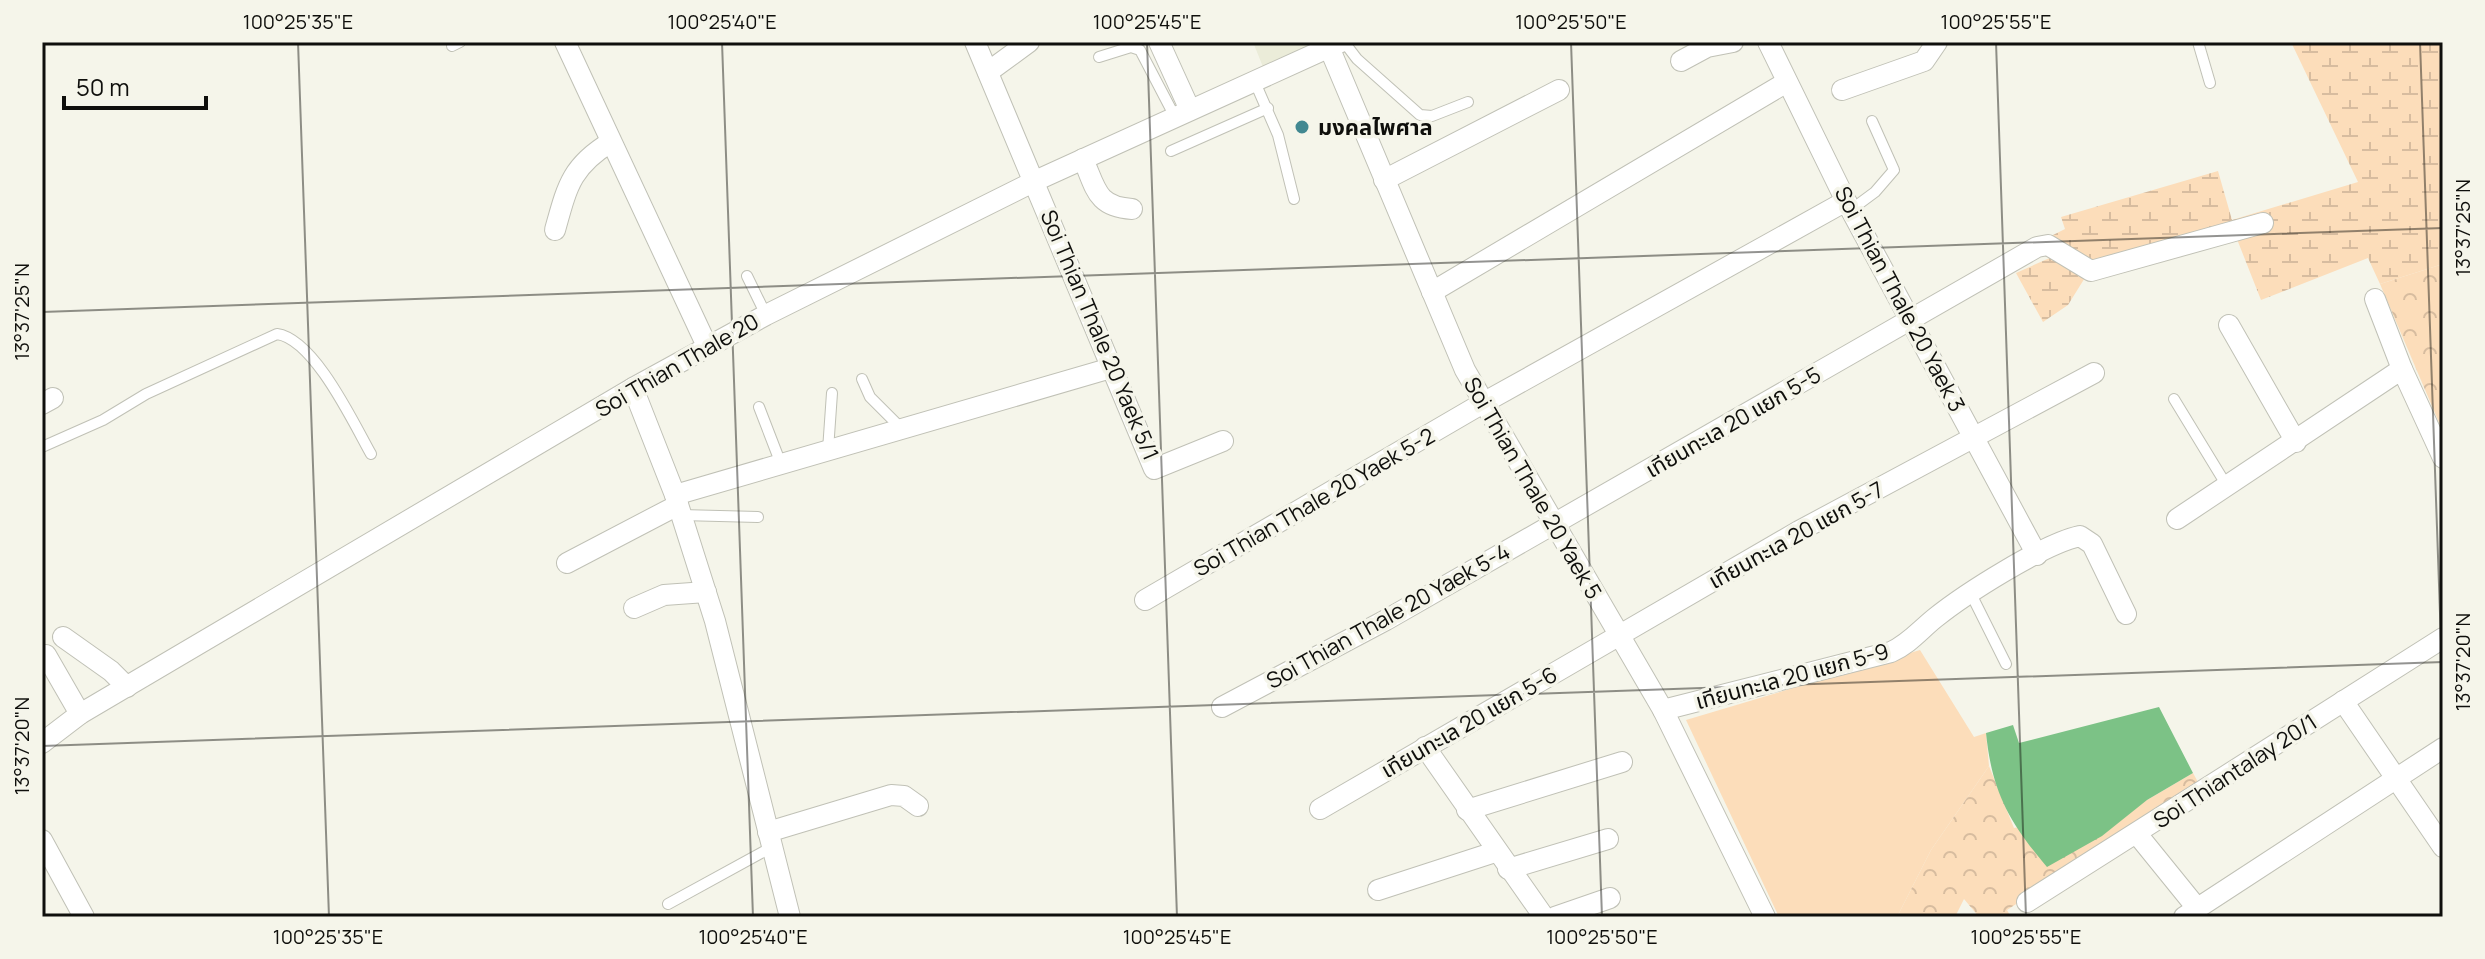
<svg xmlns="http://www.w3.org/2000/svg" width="2485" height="959" font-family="Manrope,'Noto Sans Thai',sans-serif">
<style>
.built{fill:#ebecd9}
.grass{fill:#fcddba}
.forest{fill:url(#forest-crowns)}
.wetland{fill:url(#wetland-marsh)}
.water{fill:#7cc286}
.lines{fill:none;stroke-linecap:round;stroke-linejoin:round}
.lane-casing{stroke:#c0c1b6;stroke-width:12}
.street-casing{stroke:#c0c1b6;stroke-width:22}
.lane{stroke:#fff;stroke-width:10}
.street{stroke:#fff;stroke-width:20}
.ticks{fill:none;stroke:#0f0f0c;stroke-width:2;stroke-opacity:0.45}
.poi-dot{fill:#428891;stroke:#f5f5ea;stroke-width:3}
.labels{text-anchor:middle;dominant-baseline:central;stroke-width:7;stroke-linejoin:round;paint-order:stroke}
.poi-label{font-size:22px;font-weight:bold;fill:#0f0f0c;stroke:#f5f5ea;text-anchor:start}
.street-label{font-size:22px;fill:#0f0f0c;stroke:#f5f5ea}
.neatline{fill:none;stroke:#0f0f0c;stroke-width:3}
.ticks-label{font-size:20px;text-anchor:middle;fill:#0f0f0c}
</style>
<defs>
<pattern id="forest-crowns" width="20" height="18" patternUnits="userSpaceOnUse" patternTransform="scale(2)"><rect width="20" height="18" fill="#fcddba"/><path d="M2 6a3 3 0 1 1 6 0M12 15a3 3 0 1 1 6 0" fill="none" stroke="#d7bc9f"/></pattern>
<pattern id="wetland-marsh" width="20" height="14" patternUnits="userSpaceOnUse" patternTransform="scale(2)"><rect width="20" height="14" fill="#fcddba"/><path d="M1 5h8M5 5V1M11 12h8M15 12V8" fill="none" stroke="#d7bc9f"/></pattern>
</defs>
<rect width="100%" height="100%" fill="#f5f5ea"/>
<path class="built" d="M1253,42H1330L1263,67Z"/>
<path class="grass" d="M1920,650L1974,737L1986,733L1989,766L1931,850L1897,917H1779L1686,720Z"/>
<g class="forest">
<path d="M2443,264V432L2380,284Z"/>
<path d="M1989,766L2014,828L2147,800L2193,773L2199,784L2007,910L2011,917H1979L1964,899L1955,917H1897L1931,850Z"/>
</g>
<path class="wetland" d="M2291,42H2439L2443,51V264L2380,284L2368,258L2261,300L2231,224L2091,268L2068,305L2043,322L2016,273L2054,256L2045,239L2065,229L2061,217L2218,171L2232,220L2358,182Z"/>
<path class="water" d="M2159,707L2193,773L2147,800L2102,836L2047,867C2009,822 1992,792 1986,733L2013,725L2019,743Z"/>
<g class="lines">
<defs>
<g id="lane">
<path d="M1344,42L1357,59L1420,115L1432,116L1468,102"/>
<path d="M2198,42L2210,83"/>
<path d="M452,46L460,42"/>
<path d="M1099,57L1131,47L1140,50L1175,117"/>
<path d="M1254,80L1278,135L1294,199"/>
<path d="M1171,151L1268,108"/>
<path d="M1852,209L1875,192L1894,170L1872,121"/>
<path d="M747,276L766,315"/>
<path d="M862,379L870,397L902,429"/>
<path d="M2174,399L2227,486"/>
<path d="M759,407L781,464"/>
<path d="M42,447L103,420L146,394L277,334C314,339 353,422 371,454"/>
<path d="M828,450L832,393"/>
<path d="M681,515L758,517"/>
<path d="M1971,594L2006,664"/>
<path d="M668,904L772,847"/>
</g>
<g id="street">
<path d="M565,42L707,346"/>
<path d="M975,42L1154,469L1223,441"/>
<path d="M1159,42L1190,110"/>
<path d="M1768,42L1846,201L2037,555"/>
<path d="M1329,47L1465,370L1663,710L1765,917"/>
<path d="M1681,61L1707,47L1733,42"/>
<path d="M988,72L1029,42"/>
<path d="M1842,90L1924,61L1937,42"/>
<path d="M1083,159C1096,188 1096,207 1132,209"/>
<path d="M1384,180L1559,90"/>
<path d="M555,230C567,187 571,166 611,142"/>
<path d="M1432,292L1787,82"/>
<path d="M2375,299L2402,369"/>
<path d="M2229,325L2296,442"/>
<path d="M633,388L675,495L715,621L790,917"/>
<path d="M42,404L53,398"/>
<path d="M675,495L1111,368"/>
<path d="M2177,519L2402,369L2443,458"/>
<path d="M567,563L678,505"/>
<path d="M1145,600L1483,403L1846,201"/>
<path d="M634,608L664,595L706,592"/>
<path d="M63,637L111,671L127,687"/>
<path d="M46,655L80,714"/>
<path d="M2343,701L2443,847"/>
<path d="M1222,707L1386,620L2037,247L2048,245L2091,271L2263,223"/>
<path d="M1663,710L1891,652C1909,644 1920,630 1935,618C1965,594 2043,544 2080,536L2092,544L2126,614"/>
<path d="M42,743L80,714L633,388L766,315L1035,181L1341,42"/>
<path d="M1425,747L1544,917"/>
<path d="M1320,809L1799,531L2094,373"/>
<path d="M1467,810L1622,762"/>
<path d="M768,832L891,795L904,796L918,806"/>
<path d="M2137,834L2197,908"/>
<path d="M42,840L84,917"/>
<path d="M1508,869L1608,839"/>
<path d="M1378,890L1495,852"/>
<path d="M2027,902L2443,638"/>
<path d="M1555,917L1610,898"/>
<path d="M2184,917L2443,748"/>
</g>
</defs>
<use href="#lane" class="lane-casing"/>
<use href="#street" class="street-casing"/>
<use href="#lane" class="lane"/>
<use href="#street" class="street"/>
</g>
<path class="ticks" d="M298,42L329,917M722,42L753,917M1147,42L1177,917M1571,42L1602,917M1996,42L2026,917M2420,42L2443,699M42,312L2443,228M42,746L2443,662"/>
<circle class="poi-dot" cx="1302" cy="127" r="8"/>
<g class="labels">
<g class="poi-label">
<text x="1318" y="127">มงคลไพศาล</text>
</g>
<g class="street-label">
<text transform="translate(1900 299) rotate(62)">Soi Thian Thale 20 Yaek 3</text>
<text transform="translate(1100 335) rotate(67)">Soi Thian Thale 20 Yaek 5/1</text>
<text transform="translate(677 365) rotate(-30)">Soi Thian Thale 20</text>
<text transform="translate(1733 422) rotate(-30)">เทียนทะเล 20 แยก 5-5</text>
<text transform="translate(1533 488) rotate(60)">Soi Thian Thale 20 Yaek 5</text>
<text transform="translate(1314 502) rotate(-30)">Soi Thian Thale 20 Yaek 5-2</text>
<text transform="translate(1796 535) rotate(-29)">เทียนทะเล 20 แยก 5-7</text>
<text transform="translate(1388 616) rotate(-29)">Soi Thian Thale 20 Yaek 5-4</text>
<text transform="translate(1792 676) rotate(-15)">เทียนทะเล 20 แยก 5-9</text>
<text transform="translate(1469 722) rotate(-30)">เทียนทะเล 20 แยก 5-6</text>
<text transform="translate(2235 771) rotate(-33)">Soi Thiantalay 20/1</text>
</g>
</g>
<rect width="2485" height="959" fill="none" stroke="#f5f5ea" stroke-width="88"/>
<path d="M64 96v12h142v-12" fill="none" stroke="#0f0f0c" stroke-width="4"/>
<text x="76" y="96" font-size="24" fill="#0f0f0c" stroke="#f5f5ea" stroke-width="6" paint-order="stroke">50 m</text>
<rect x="44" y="44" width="2397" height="871" class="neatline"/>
<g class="ticks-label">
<text x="298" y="29">100°25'35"E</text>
<text x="722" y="29">100°25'40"E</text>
<text x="1147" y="29">100°25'45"E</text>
<text x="1571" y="29">100°25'50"E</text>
<text x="1996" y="29">100°25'55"E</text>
<text transform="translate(2463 228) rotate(-90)" y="7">13°37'25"N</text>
<text transform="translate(22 312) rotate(-90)" y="7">13°37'25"N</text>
<text transform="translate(2463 662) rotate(-90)" y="7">13°37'20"N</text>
<text transform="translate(22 746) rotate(-90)" y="7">13°37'20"N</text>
<text x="328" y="944">100°25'35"E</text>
<text x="753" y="944">100°25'40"E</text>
<text x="1177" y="944">100°25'45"E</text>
<text x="1602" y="944">100°25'50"E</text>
<text x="2026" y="944">100°25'55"E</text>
</g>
</svg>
